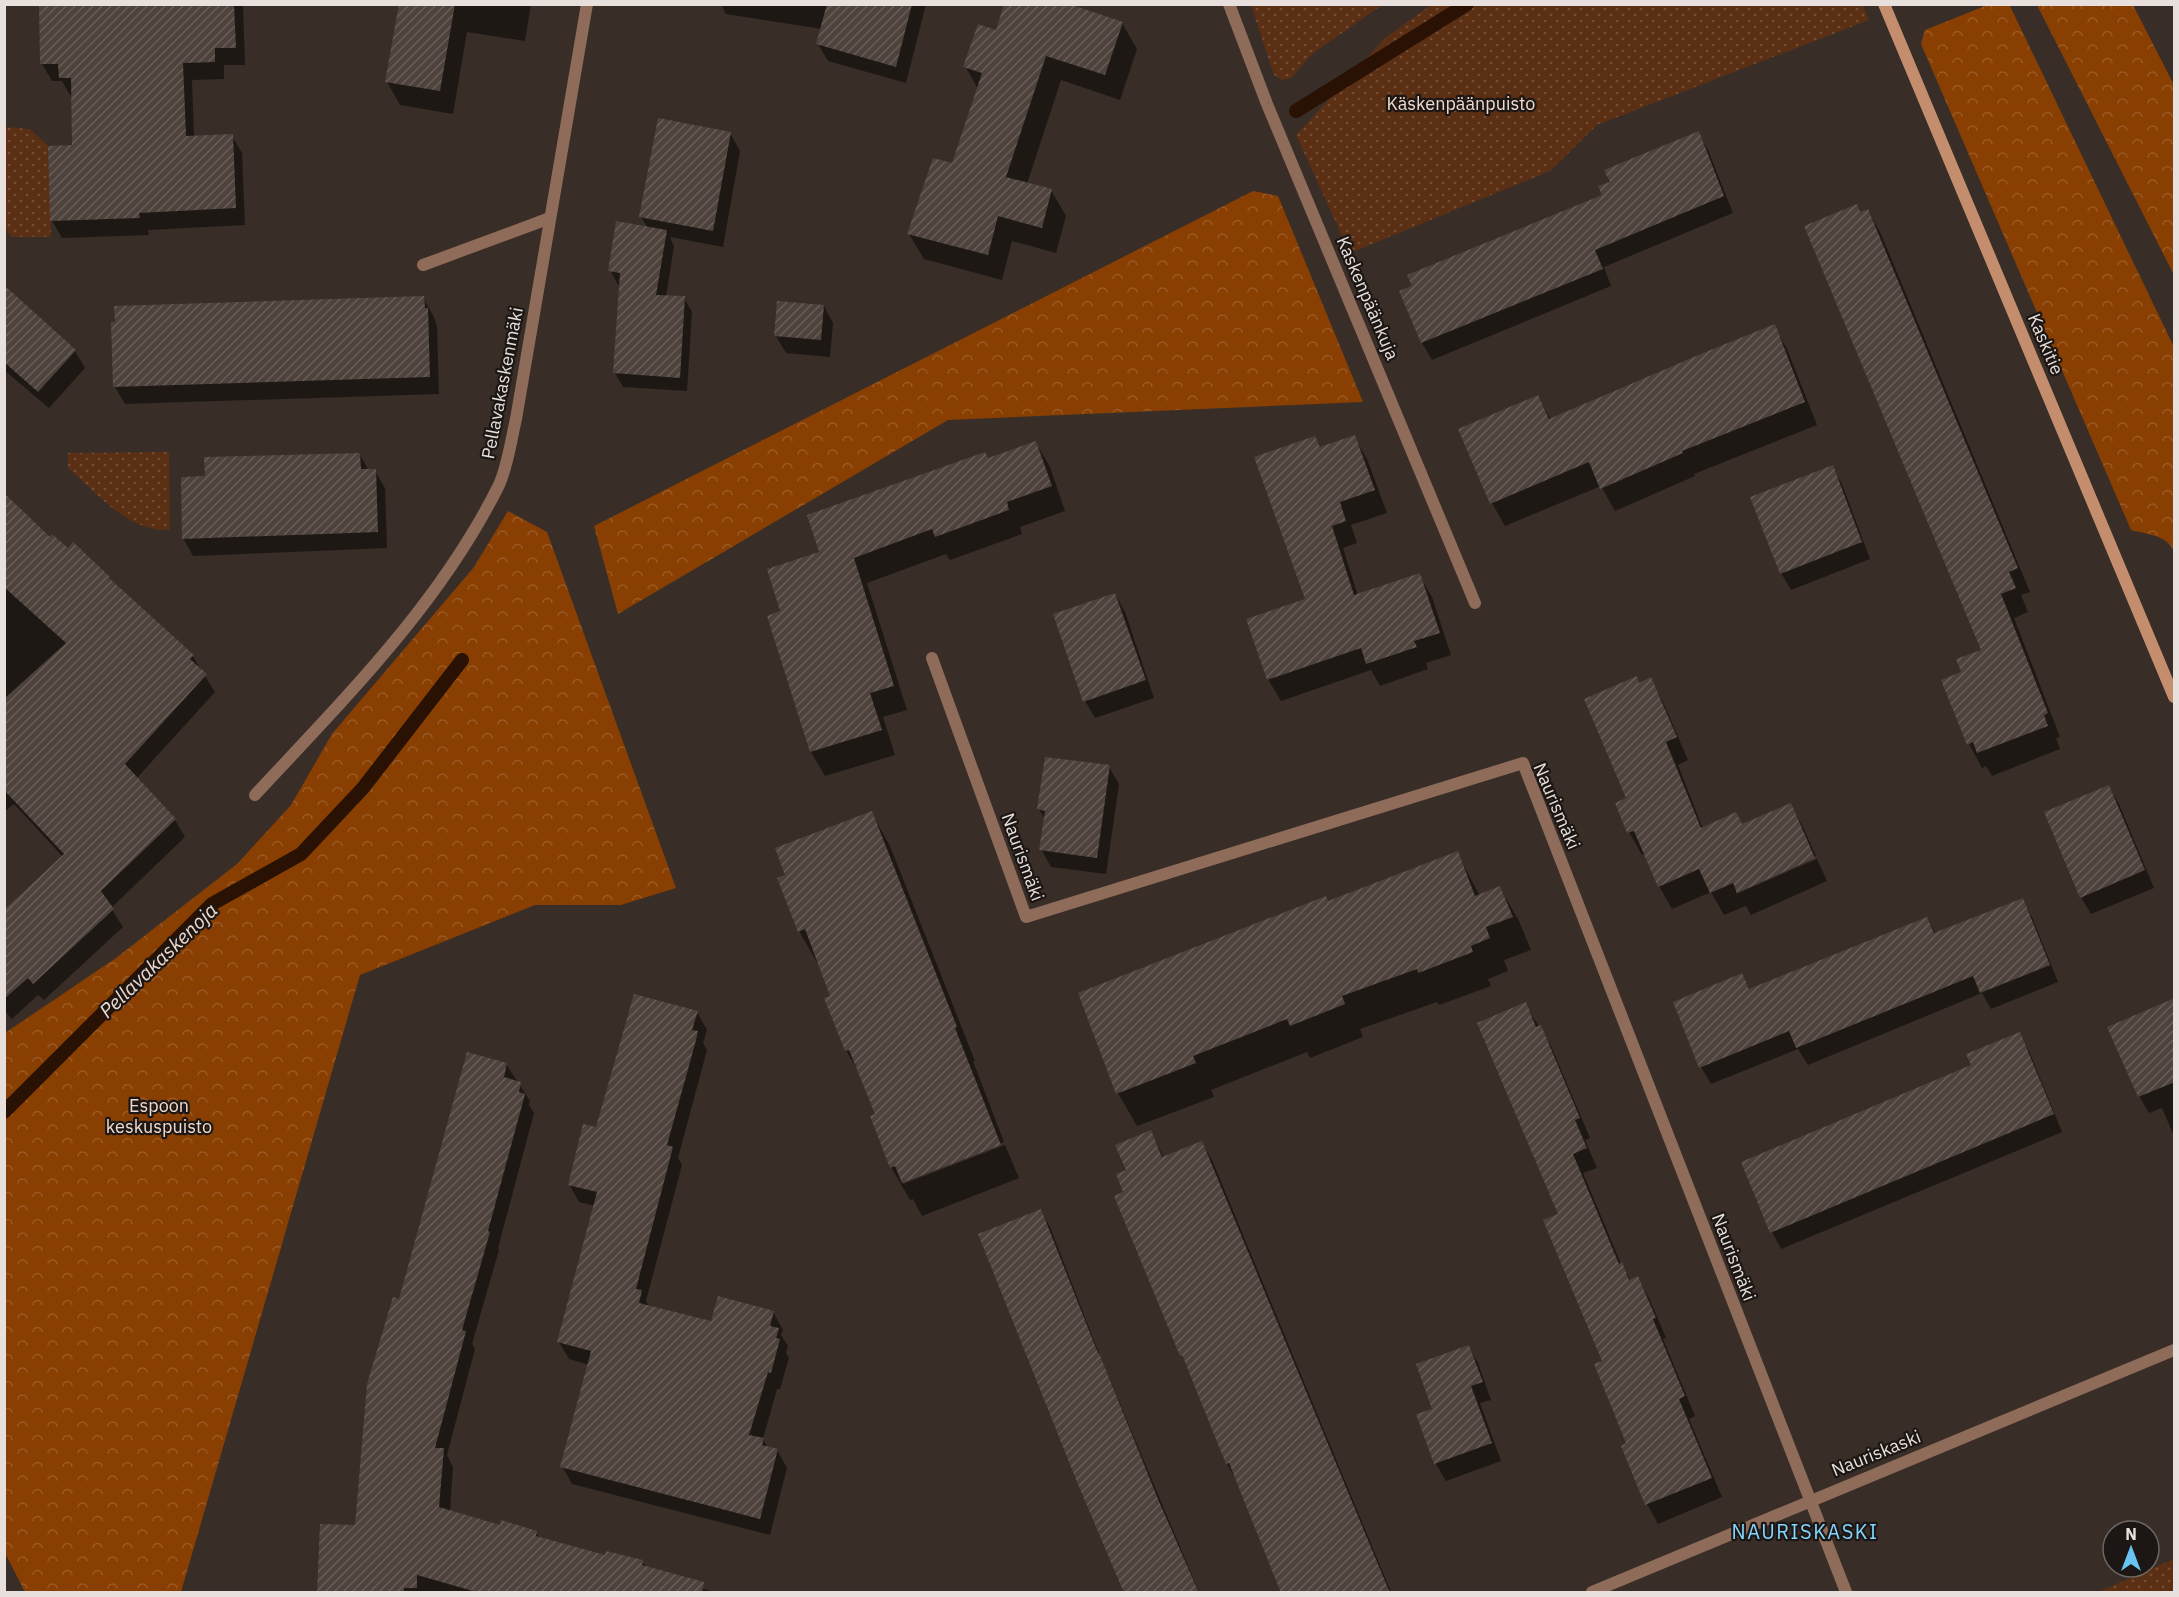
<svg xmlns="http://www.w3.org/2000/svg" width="2179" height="1597" font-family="'IBM Plex Sans',sans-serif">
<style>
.grass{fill:url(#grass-dots)}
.forest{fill:url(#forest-crowns)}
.shadow{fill:#0007}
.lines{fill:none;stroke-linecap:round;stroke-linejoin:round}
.stream{stroke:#291103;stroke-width:14}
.building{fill:url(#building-hatch)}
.street{stroke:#8f6c59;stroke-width:12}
.secondary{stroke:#c48e6e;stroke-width:12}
.labels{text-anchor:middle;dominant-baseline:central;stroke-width:4.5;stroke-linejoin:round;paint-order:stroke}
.park-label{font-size:18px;fill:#f0dace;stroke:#1c1714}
.street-label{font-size:18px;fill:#e7e0dc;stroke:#1c1714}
.water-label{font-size:20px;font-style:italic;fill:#efd9cd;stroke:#1c1714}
.neighbourhood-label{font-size:20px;letter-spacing:1.5px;fill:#82d6ff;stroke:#1c1714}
</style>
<defs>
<pattern id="grass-dots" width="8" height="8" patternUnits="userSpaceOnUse" patternTransform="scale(1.5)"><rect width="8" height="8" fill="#5b2f13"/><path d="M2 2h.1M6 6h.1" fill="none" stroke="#734d35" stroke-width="1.8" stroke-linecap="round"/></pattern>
<pattern id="forest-crowns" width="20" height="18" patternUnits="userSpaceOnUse" patternTransform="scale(1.5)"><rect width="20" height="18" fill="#893f02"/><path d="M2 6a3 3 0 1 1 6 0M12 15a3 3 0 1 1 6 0" fill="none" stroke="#9a5a26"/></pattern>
<pattern id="building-hatch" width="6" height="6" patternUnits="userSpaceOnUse" patternTransform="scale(1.5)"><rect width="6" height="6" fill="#4e423c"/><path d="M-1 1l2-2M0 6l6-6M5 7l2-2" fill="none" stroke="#685d58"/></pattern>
</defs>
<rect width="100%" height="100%" fill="#382d27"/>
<g class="grass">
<path d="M1251,5V4L1382,5L1312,54L1291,78L1282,80L1274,75Z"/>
<path d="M1863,5L1869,20L1597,125L1550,171L1350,253L1296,135L1385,38L1431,5Z"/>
<path d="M5,127L30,129L48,146L51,237H11L5,228Z"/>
<path d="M169,452L170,530C128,532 98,494 68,468V453Z"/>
<path d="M2174,1559V1592H2098Z"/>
</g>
<g class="forest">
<path d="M1990,4L2010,6L2174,347V551C2167,535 2146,534 2131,530L1921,44L1925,30Z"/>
<path d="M2037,5H2133L2174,85V275Z"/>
<path d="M1253,191L1278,196L1363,402L948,420L618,614L594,526Z"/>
<path d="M508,511L547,532L676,888L621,905H535L360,975L181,1592H25L4,1551L5,1033L116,958L237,864L291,805L332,734L474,567Z"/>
</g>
<g class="shadow">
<path d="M40,4H243L245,65H224V79L192,80L194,137L232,136L242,153L245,225L148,230L149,235L62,238L52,221L74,146L73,95H70L62,81H52L42,64Z"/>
<path d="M400,4H531L525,41L467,32L453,114L400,105L387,82Z"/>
<path d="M721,4H926L906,83L828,61L818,44L822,29L726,14Z"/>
<path d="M1122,23L1137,49L1120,100L1061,80L1027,184L1051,190L1066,216L1056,253L1012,241L1002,280L924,259L909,234L953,164L978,89L965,66L997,32Z"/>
<path d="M1698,132L1708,150L1733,213L1604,267L1611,286L1432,360L1422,343L1401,292L1604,196L1612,183Z"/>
<path d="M730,133L740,151L723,247L670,237L674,246L666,297L684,298L692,312L687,391L623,387L615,373L620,285H618L610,270L648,228L641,217Z"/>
<path d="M1868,211L1881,234L2030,592L2021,595L2028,612L2014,618L2060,737L2056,738L2060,749L1992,776L1986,766L1982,768L1969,744L1943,681L1963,673L1983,651L1860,213Z"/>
<path d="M4,292L75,351L85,368L49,408L4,370Z"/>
<path d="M423,298L433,315L437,326L439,394L125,404L115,387Z"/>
<path d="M824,306L833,323L830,357L786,353L776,336Z"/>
<path d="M1774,326L1787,349L1817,425L1694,474L1695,476L1615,511L1601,486L1505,526L1492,503L1460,430L1538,397L1551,420Z"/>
<path d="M1315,437L1321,448L1354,437L1367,459L1387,513L1351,525L1357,543L1343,548L1358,596L1419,575L1432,597L1451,655L1426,663L1428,669L1380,686L1371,670L1281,701L1268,679L1307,600Z"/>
<path d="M1036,443L1050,467L1065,511L1020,527L1022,534L950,560L946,554L867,583L907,710L883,717L895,755L825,776L811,752L769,617L782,612L821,553Z"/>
<path d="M360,455L369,471H375L385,488L387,548L193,556L183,538L206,478Z"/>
<path d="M1832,467L1842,484L1870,559L1791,590L1781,573Z"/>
<path d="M4,496L50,539L109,578L113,584L192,655L215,692L136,779L175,820L185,837L111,908L123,927L44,1000L38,995L12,1019L4,1010V907L7,909L63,857L14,804L4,812Z"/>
<path d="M1115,594L1125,612L1154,698L1095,718L1085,701Z"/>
<path d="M1650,679L1663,702L1688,760L1678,765L1703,829L1742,826L1790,804L1803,827L1816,856L1736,891V894L1817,859L1827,881L1751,915L1746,906L1724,915L1711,892L1672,909L1659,886L1645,854L1642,855L1629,832L1628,799L1640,684Z"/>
<path d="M1109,767L1119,784L1106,874L1051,867L1041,849L1045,819L1039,809Z"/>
<path d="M2109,787L2119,804L2154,888L2091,914L2081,897Z"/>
<path d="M871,812L890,846L975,1061H973L1004,1142L903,1181V1184L1005,1145L1019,1178L922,1216L913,1199L910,1200L891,1167L877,1115L862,1078L846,1050L832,997L820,964H818L799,931L787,876Z"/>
<path d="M1457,853L1480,896L1500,888L1519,921L1531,950L1504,960L1508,971L1488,979L1491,986L1439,1005L1437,1002L1360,1029L1363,1037L1310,1058L1307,1052L1211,1090L1214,1097L1137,1126L1118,1093L1328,902Z"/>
<path d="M2022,900L2032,917L2058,982L1991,1009L1982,993L1808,1065L1798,1049L1711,1084L1701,1067L1742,975L1750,990L1927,918L1936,934Z"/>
<path d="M1525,1004L1551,1046L1590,1138L1585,1140L1597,1168L1583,1173L1621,1264L1631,1281L1638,1278L1649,1298L1666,1338L1663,1339L1695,1416L1689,1419L1722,1497L1658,1524L1647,1504L1623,1446L1628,1444L1560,1215Z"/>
<path d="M2174,1006V1136L2162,1108L2149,1113L2139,1096Z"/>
<path d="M697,1012L707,1030L703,1043L707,1050L678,1158L682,1165L646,1301L650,1308L712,1323L773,1312L783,1330L781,1335L788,1346L786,1352L789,1358L780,1389H777L763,1439L768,1448L777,1450L787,1468L770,1535L572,1484L562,1466L589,1365L569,1359L559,1342L595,1206L579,1202L569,1184L597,1129Z"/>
<path d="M2019,1034L2029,1051L2062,1132L1781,1249L1772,1232Z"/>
<path d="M506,1064L530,1101L529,1105L534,1113L498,1248L499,1250L472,1344L475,1349L447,1455L453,1467L450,1511L501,1527L536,1533L540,1538L606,1557L642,1562L656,1577L715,1592H318L357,1527L400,1301Z"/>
<path d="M1151,1132L1164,1158L1202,1143L1212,1160L1391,1592H1283L1237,1481L1227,1464L1116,1196L1125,1193L1128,1171Z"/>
<path d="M1041,1211L1050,1227L1102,1361L1199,1592H1126Z"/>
<path d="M1468,1346L1478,1363L1491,1400L1480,1403L1501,1461L1446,1481L1436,1464L1418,1415L1434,1410Z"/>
</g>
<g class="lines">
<g class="stream">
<path d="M1296,111L1467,4"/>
<path d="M4,1112L212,904L301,854L363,788L462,660"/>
</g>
</g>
<g class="building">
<path d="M39,4H234L236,48H215V62L183,63L186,136L233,134L236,208L139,213L140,218L50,221L48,146L72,145L71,78H59L58,64H40Z"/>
<path d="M399,4H455L440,91L385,82Z"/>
<path d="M827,4H912L896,67L816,44Z"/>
<path d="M1004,4H1069L1123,22L1105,75L1046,56L1006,177L1052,189L1042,228L998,216L988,255L907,234L933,158L952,163L982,73L963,67L978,24L996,30Z"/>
<path d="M658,118L731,132L713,231L639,217Z"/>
<path d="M1699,131L1724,196L1595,250L1603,269L1421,343L1399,291L1412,286L1407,275L1602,195L1598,186L1610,182L1604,170Z"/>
<path d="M1857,204L1860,212L1868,209L2018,568L2009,572L2016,588L2001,594L2048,713L2044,715L2048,726L1977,753L1973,742L1967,745L1941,680L1961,672L1956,659L1981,650L1804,226Z"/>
<path d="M616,221L667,230L656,295L685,296L680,378L613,373L620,273L608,271Z"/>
<path d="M4,285L76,350L38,392L4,362Z"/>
<path d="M424,296L425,308H428L430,377L113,387L111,322H115L114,306Z"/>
<path d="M777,301L824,305L821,340L774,336Z"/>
<path d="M1775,324L1805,402L1682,451L1683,453L1600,489L1589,462L1490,504L1458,429L1538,395L1549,419L1708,351Z"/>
<path d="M1355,435L1375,490L1340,502L1346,521L1332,526L1354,595L1420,573L1440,633L1414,641L1417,647L1366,664L1361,648L1267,680L1246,619L1305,599L1254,457L1315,436L1320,447Z"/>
<path d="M1036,441L1052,486L1007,502L1009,510L935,537L932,529L854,558L894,686L870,693L882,730L810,752L767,616L780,611L767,569L819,552L807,515L985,452L988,458Z"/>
<path d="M360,453L361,469H376L378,532L182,539L181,477L205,476L204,457Z"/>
<path d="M1833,465L1862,542L1780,574L1750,497Z"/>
<path d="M4,493L50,537L52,534L68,548L73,542L110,577L109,578L194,655L190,659L207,674L125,764L176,819L101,891L114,909L33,984L28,978L4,999V910L64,854L4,790V699L66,643L4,587Z"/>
<path d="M1115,593L1146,680L1083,702L1053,614Z"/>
<path d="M1637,676L1639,683L1651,677L1677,737L1666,742L1701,828L1736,812L1742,824L1791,803L1815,858L1737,893L1733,883L1710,893L1699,869L1658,887L1634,831L1627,833L1615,803L1626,798L1584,699Z"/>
<path d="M1045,757L1110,765L1097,858L1039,850L1045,811L1037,809Z"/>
<path d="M2109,785L2145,870L2080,898L2044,812Z"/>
<path d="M872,811L957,1027L955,1028L1001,1145L902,1183L895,1166L890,1168L870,1116L875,1114L849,1050L845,1051L824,998L830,996L805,929L798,932L777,878L785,875L775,848Z"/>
<path d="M1458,851L1475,896L1500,886L1513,917L1486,927L1490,938L1471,946L1473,952L1418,973L1417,969L1342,996L1345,1004L1290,1026L1287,1019L1193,1056L1196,1063L1116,1094L1078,993L1326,896L1328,901Z"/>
<path d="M2023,898L2050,965L1980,993L1973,976L1796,1048L1789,1031L1699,1068L1673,1002L1742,973L1749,989L1927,917L1934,933Z"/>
<path d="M634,994L698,1011L692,1030L698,1031L695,1044L667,1145L673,1147L636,1289L642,1290L639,1303L711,1321L718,1296L774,1311L770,1326L779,1328L776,1338L780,1339L771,1373L768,1372L749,1435L764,1438L762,1445L778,1449L760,1519L560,1467L591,1351L557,1342L597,1192L568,1185L583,1124L596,1127Z"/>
<path d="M2175,998V1082L2138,1097L2107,1027Z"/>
<path d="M1526,1002L1536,1027L1541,1025L1580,1118L1575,1120L1587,1148L1573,1154L1619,1264L1622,1262L1629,1280L1638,1276L1656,1318L1653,1319L1685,1396L1679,1399L1712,1478L1645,1505L1621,1446L1626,1443L1594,1364L1602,1361L1543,1220L1558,1214L1477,1023Z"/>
<path d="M2020,1032L2054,1114L1770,1233L1741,1162L1971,1065L1966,1054Z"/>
<path d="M467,1052L507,1063L504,1077L521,1082L519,1092L525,1094L488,1231L490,1232L462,1330L466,1331L435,1448H444L439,1507L500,1525L501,1520L537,1531L536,1536L605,1555L606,1551L643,1560L642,1565L704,1582L702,1593H480L417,1575V1588H404V1593H317L320,1524L355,1525L367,1384L393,1297L399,1299Z"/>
<path d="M1151,1130L1162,1157L1202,1141L1390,1593H1281L1229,1463L1226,1464L1182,1355L1180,1356L1114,1196L1123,1192L1116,1174L1126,1170L1115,1145Z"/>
<path d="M1041,1209L1098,1353H1099L1158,1499L1199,1593H1124L1075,1477L978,1234Z"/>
<path d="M1469,1345L1483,1382L1471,1386L1492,1443L1434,1464L1416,1414L1432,1409L1416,1364Z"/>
</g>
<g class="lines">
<g class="street">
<path d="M1229,4L1267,104L1475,603"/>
<path d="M423,265L550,218"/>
<path d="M932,658L1026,917L1523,763L1846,1592"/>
<path d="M255,795C345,698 440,604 499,485C508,465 511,440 516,419L587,4"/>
<path d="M1592,1592L2174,1350"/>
</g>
<path class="secondary" d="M1884,4L2174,697"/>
</g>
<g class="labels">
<g class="park-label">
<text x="1461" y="103">Käskenpäänpuisto</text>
<text x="159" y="1105">Espoon<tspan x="159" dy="21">keskuspuisto</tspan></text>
</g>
<g class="street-label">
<text transform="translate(1368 298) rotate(67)">Kaskenpäänkuja</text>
<text transform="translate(2046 344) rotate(67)">Kaskitie</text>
<text transform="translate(502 383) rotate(-79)">Pellavakaskenmäki</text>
<text transform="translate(1557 806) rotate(67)">Naurismäki</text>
<text transform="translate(1023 857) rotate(70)">Naurismäki</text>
<text transform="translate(1734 1257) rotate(69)">Naurismäki</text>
<text transform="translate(1876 1453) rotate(-22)">Nauriskaski</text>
</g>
<g class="water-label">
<text transform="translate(158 960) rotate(-44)">Pellavakaskenoja</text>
</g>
<g class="neighbourhood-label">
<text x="1805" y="1531">NAURISKASKI</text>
</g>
</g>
<rect width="2179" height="1597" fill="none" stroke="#e7e0dc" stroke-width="12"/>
<g transform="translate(2131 1549)"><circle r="28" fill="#1c1714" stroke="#6d6764" stroke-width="1.5"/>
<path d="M0-4.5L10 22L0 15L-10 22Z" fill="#68c4f0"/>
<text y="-9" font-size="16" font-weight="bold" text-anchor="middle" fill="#e7e0dc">N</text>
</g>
</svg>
